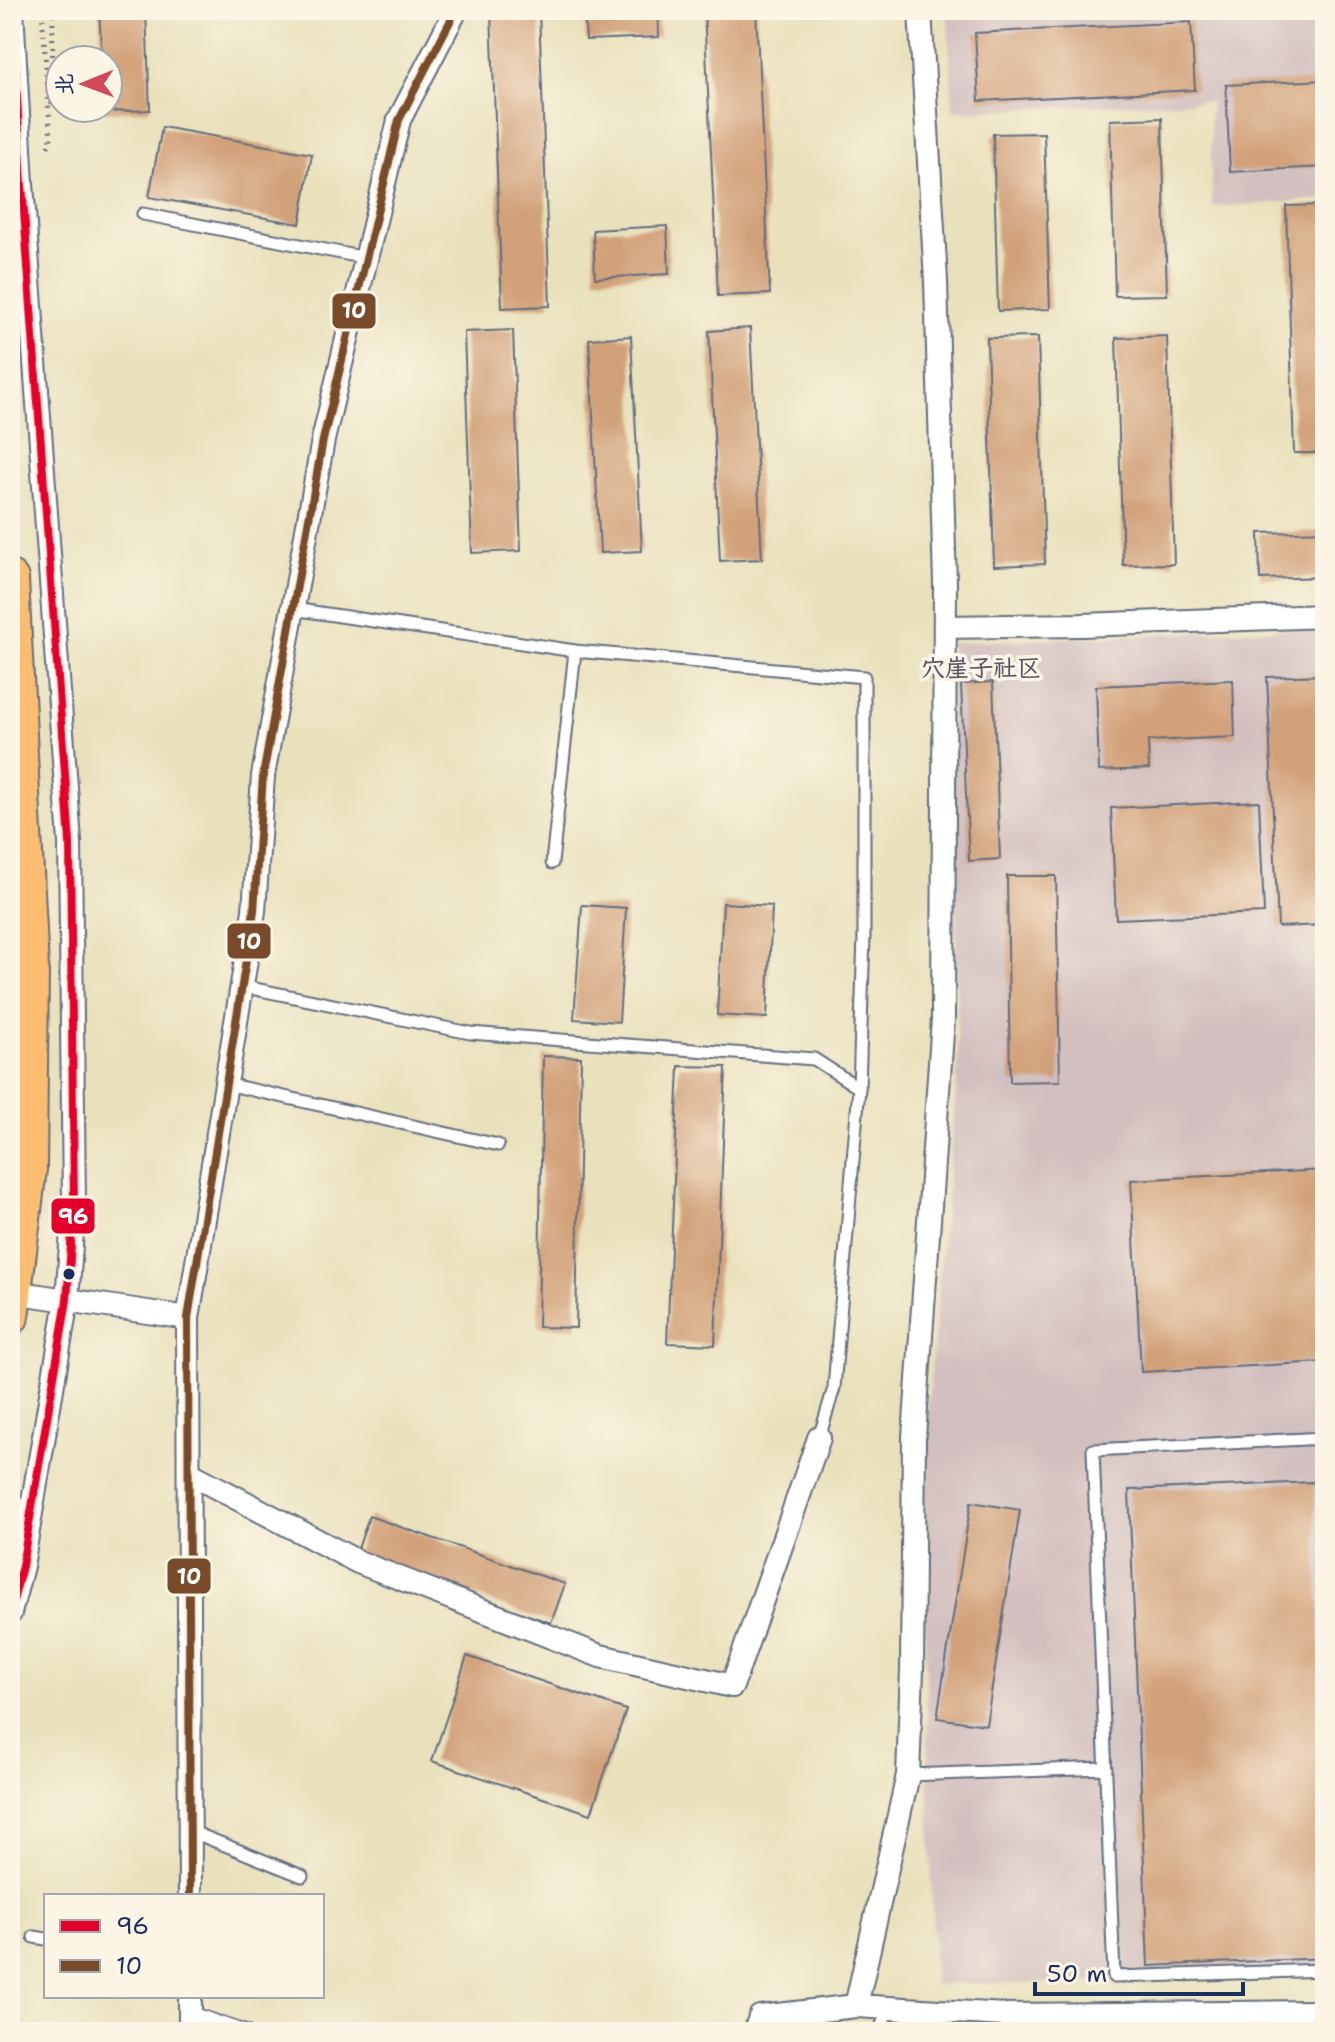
<svg xmlns="http://www.w3.org/2000/svg" width="1335" height="2042" font-family="'Shantell Sans','LXGW WenKai TC',sans-serif">
<style>
.industrial{fill:#d2bfbf}
.building{fill:#d1a179}
.lines{fill:none;stroke-linecap:round;stroke-linejoin:round}
.lane-casing{stroke:#636d7f;stroke-width:15}
.street-casing{stroke:#636d7f;stroke-width:26}
.primary-casing{stroke:#636d7f;stroke-width:40}
.path{stroke:#636d7f;stroke-width:5;stroke-dasharray:2 6;stroke-linecap:butt}
.lane{stroke:#fff;stroke-width:11}
.street{stroke:#fff;stroke-width:22}
.primary{stroke:#fcbd6f;stroke-width:36}
.path-bridge{stroke:#636d7f;stroke-width:5;stroke-dasharray:2 6;stroke-linecap:butt}
.bus-1-casing{stroke:#fcf5e5;stroke-width:14}
.bus-2-casing{stroke:#fcf5e5;stroke-width:14}
.bus-1{stroke:#e4002b;stroke-width:8}
.bus-2{stroke:#7a4b2a;stroke-width:8}
.bus-dot{fill:#1b2f5e;stroke:#fcf5e5;stroke-width:3}
.labels{text-anchor:middle;dominant-baseline:central;stroke-width:7;stroke-linejoin:round;paint-order:stroke}
.neighbourhood-label{font-size:24px;font-weight:bold;fill:#5b5767;stroke:#fcf5e5}
.line-badge{stroke:#fcf5e5;stroke-width:3}
.badge-label{font-size:22px;text-anchor:middle;font-weight:bold;fill:#fff}
</style>
<rect width="100%" height="100%" fill="#fcf5e5"/>
<filter id="ink" filterUnits="userSpaceOnUse"><feTurbulence type="fractalNoise" baseFrequency=".0125" numOctaves="2"/><feDisplacementMap in="SourceGraphic" scale="16" xChannelSelector="R" yChannelSelector="G"/><feConvolveMatrix kernelMatrix="1 2 1 2 8 2 1 2 1" color-interpolation-filters="sRGB"/></filter>
<filter id="wash" filterUnits="userSpaceOnUse"><feTurbulence type="fractalNoise" baseFrequency=".006" numOctaves="4" result="noise"/><feDisplacementMap in="SourceGraphic" scale="32" xChannelSelector="R" yChannelSelector="G"/><feGaussianBlur stdDeviation="1.8" result="paint"/><feColorMatrix in="noise" values="0 0 0 0 0 0 0 0 0 0 0 0 0 0 0 0 0 1.4 0 .05"/><feComposite in="paint" operator="in"/></filter>
<g filter="url(#wash)">
<rect width="100%" height="100%" fill="#e9e1bc"/>
<g class="industrial">
<path d="M947,10H1325V199L1212,207L1210,101L953,111Z"/>
<path d="M1325,627V1977L934,1985L921,1484L958,1066L951,643Z"/>
</g>
<g id="blocks">
<g class="building">
<path d="M99,10H146L150,110L104,112V108H108V60H102Z"/>
<path d="M539,10L550,306L502,308L491,11Z"/>
<path d="M584,10H658L659,37L586,40Z"/>
<path d="M704,10H756L770,294L718,296Z"/>
<path d="M1191,22L1195,90L979,101L975,33Z"/>
<path d="M1325,80V167L1230,172L1226,85Z"/>
<path d="M1162,118L1167,295L1115,296L1110,120Z"/>
<path d="M162,127L312,154L300,224L149,197Z"/>
<path d="M1044,133L1050,309L998,311L993,134Z"/>
<path d="M1325,205V453H1294L1286,206Z"/>
<path d="M667,226L669,274L595,278L593,230Z"/>
<path d="M750,328L762,559L720,561L709,331Z"/>
<path d="M513,330L521,551L472,553L464,332Z"/>
<path d="M631,336L642,551L600,553L589,339Z"/>
<path d="M1167,336L1174,564L1123,565L1116,338Z"/>
<path d="M1038,337L1045,564L994,566L987,338Z"/>
<path d="M1325,531V577L1260,579L1259,533Z"/>
<path d="M1325,675V925L1278,927L1267,677Z"/>
<path d="M1233,680L1235,737L1148,741L1149,769L1099,771L1096,686Z"/>
<path d="M993,682L1000,859L969,861L961,684Z"/>
<path d="M1259,801L1264,913L1116,919L1111,808Z"/>
<path d="M1007,876H1056L1060,1081L1010,1082Z"/>
<path d="M723,903L772,906L767,1018L717,1015Z"/>
<path d="M582,905L626,908L619,1022L574,1019Z"/>
<path d="M543,1056L581,1057L576,1328L538,1327Z"/>
<path d="M679,1066L726,1067L715,1345L667,1343Z"/>
<path d="M1325,1170V1362L1141,1372L1131,1180Z"/>
<path d="M1314,1482L1325,1757V1958L1148,1966L1129,1490Z"/>
<path d="M971,1502L1020,1510L986,1725L937,1718Z"/>
<path d="M369,1516L565,1584L551,1623L356,1555Z"/>
<path d="M467,1656L626,1710L591,1814L432,1761Z"/>
</g>
</g>
</g>
<g filter="url(#ink)">
<use href="#blocks" fill-opacity="0" stroke="#636d7f" stroke-width="2"/>
<g class="lines">
<defs>
<g id="lane">
<path d="M143,214L366,258"/>
<path d="M293,609L575,651L864,677V935L859,1088L834,1388L819,1438"/>
<path d="M552,863L575,651"/>
<path d="M241,986L470,1033L814,1059L859,1088"/>
<path d="M226,1084L498,1145"/>
<path d="M1325,1438L1093,1450L1114,1977L1325,1970"/>
<path d="M908,1775L1106,1768"/>
<path d="M190,1831L302,1876"/>
<path d="M34,1937L46,1939"/>
<path d="M190,2012L247,2032"/>
<path d="M879,2032L889,2008"/>
</g>
<g id="street">
<path d="M920,10L936,281L945,584L943,1019L914,1437L912,1669L908,1775L856,2006L1005,2015L1325,2012"/>
<path d="M945,627L1082,625L1325,616"/>
<path d="M13,1292L188,1318"/>
<path d="M189,1473L358,1562L600,1656L732,1686L819,1438"/>
<path d="M10,1613L22,1566L67,1300L74,1204L70,842L22,184L12,10"/>
<path d="M190,1896L188,1318L254,911L263,776L323,440L399,120L456,10"/>
<path d="M190,2032V1996"/>
<path d="M755,2032L760,2017L856,2006"/>
</g>
<path id="primary" d="M10,579L30,969L28,1169L10,1317"/>
</defs>
<use href="#lane" class="lane-casing"/>
<use href="#street" class="street-casing"/>
<use href="#primary" class="primary-casing"/>
<g class="path">
<path d="M42,10L51,141L45,151"/>
<path d="M52,104L53,10"/>
</g>
<use href="#lane" class="lane"/>
<use href="#street" class="street"/>
<use href="#primary" class="primary"/>
<path class="path-bridge" d="M10,11L30,10"/>
<defs>
<path id="bus-1" d="M10,1613L22,1566L67,1300L74,1204L70,842L22,184L12,10"/>
<path id="bus-2" d="M190,1896L188,1318L254,911L263,776L323,440L399,120L456,10"/>
</defs>
<use href="#bus-1" class="bus-1-casing"/>
<use href="#bus-2" class="bus-2-casing"/>
<use href="#bus-1" class="bus-1"/>
<use href="#bus-2" class="bus-2"/>
</g>
</g>
<circle class="bus-dot" cx="69" cy="1274" r="7"/>
<g class="labels">
<g class="neighbourhood-label">
<text x="981" y="668">穴崖子社区</text>
</g>
</g>
<g class="line-badge">
<rect x="331" y="292" width="46" height="38" rx="8" fill="#7a4b2a"/>
<rect x="226" y="922" width="46" height="38" rx="8" fill="#7a4b2a"/>
<rect x="50" y="1197" width="46" height="38" rx="8" fill="#e4002b"/>
<rect x="166" y="1557" width="46" height="38" rx="8" fill="#7a4b2a"/>
</g>
<g class="badge-label">
<text x="354" y="318">10</text>
<text x="249" y="949">10</text>
<text x="73" y="1224">96</text>
<text x="189" y="1584">10</text>
</g>
<rect width="1335" height="2042" fill="none" stroke="#fcf5e5" stroke-width="40"/>
<rect x="44" y="1894" width="280" height="104" fill="#fcf5e5" stroke="#a2a6af" stroke-width="2"/>
<rect x="60" y="1920" width="40" height="12" fill="#e4002b" stroke="#a2a6af" stroke-width="2"/>
<text x="116" y="1934" font-size="24" fill="#1b2f5e">96</text>
<rect x="60" y="1960" width="40" height="12" fill="#7a4b2a" stroke="#a2a6af" stroke-width="2"/>
<text x="116" y="1974" font-size="24" fill="#1b2f5e">10</text>
<g transform="translate(84 84) rotate(269)"><circle r="38" fill="#fcf5e5" stroke="#a2a6af" stroke-width="2"/>
<path d="M0-6L14 30L0 20L-14 30Z" fill="#d1495b"/>
<text y="-12" font-size="22" font-weight="bold" text-anchor="middle" fill="#1b2f5e">北</text>
</g>
<path d="M1035 1982v12h208v-12" fill="none" stroke="#1b2f5e" stroke-width="4"/>
<text x="1047" y="1982" font-size="24" fill="#1b2f5e" stroke="#fcf5e5" stroke-width="6" paint-order="stroke">50 m</text>
</svg>
